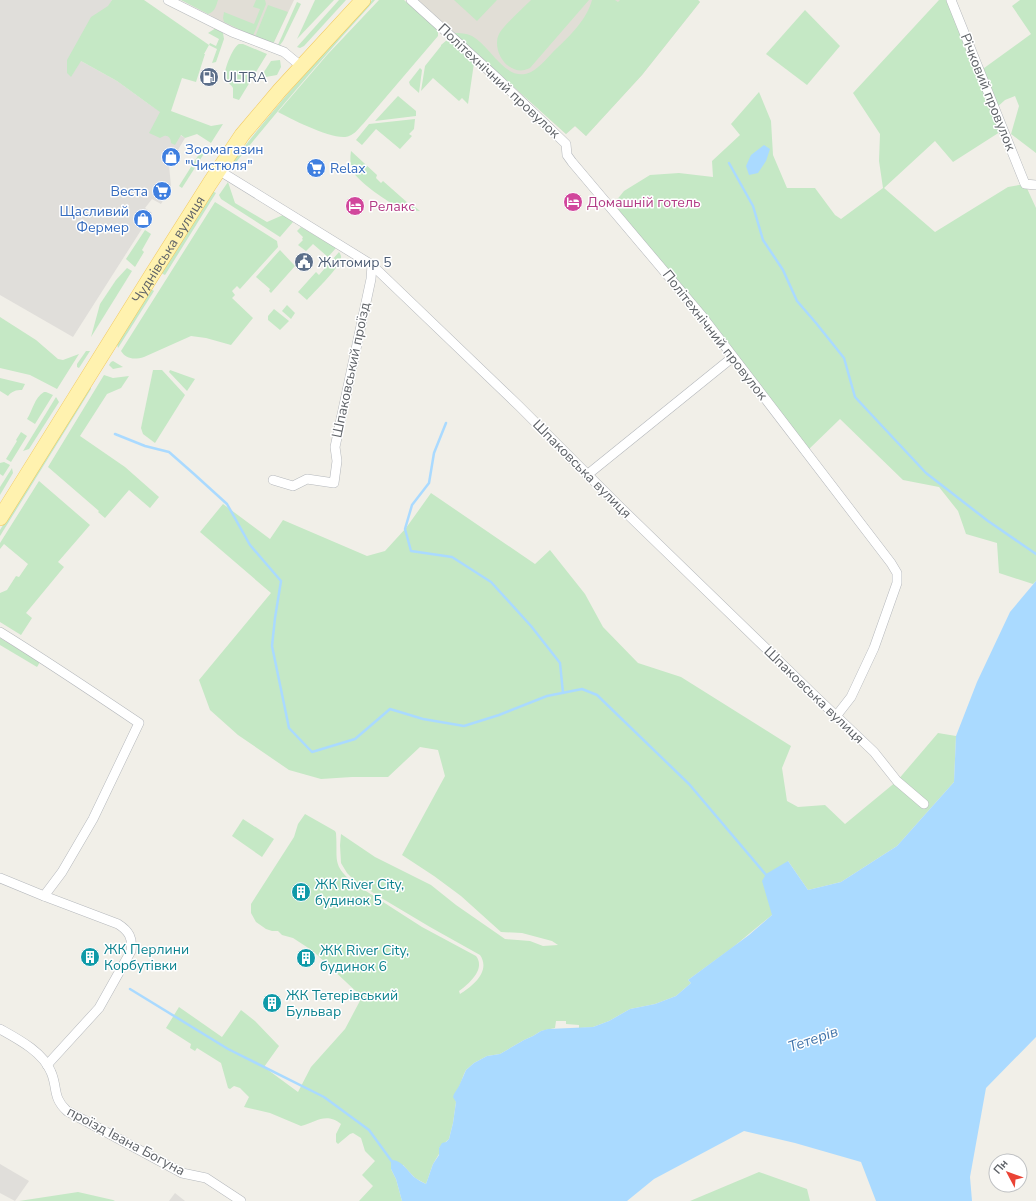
<svg xmlns="http://www.w3.org/2000/svg" width="1036" height="1201" font-family="'Nunito Sans',sans-serif">
<style>
.industrial{fill:#e0deda}
.education{fill:#e1ded6}
.green{fill:#c5e8c5}
.water{fill:#aadaff}
.lines{fill:none;stroke-linecap:round;stroke-linejoin:round}
.stream{stroke:#aadaff;stroke-width:2.5}
.minor-casing{stroke:#b5b8bc;stroke-width:10}
.primary-casing{stroke:#f2c960;stroke-width:16}
.minor{stroke:#fff;stroke-width:9}
.primary{stroke:#fff2af;stroke-width:15}
.labels{text-anchor:middle;dominant-baseline:central;stroke-width:3;stroke-linejoin:round;paint-order:stroke}
.service-label{font-size:14px;fill:#4e5e75;stroke:#fff;text-anchor:start}
.street-label{font-size:14px;fill:#5f6368;stroke:#fff}
.shop-label{font-size:14px;fill:#366cbe;stroke:#fff;text-anchor:start}
.hotel-label{font-size:14px;fill:#b23c85;stroke:#fff;text-anchor:start}
.culture-label{font-size:14px;fill:#0d838f;stroke:#fff;text-anchor:start}
.water-label{font-size:15px;font-style:italic;fill:#4174aa;stroke:#fff}
</style>
<rect width="100%" height="100%" fill="#f1efe8"/>
<g class="industrial">
<path d="M0,0H112L81,61L117,81L150,105L161,112L156,121L185,138L169,165L171,186L161,204L152,199L145,208L152,213L73,337L0,295Z"/>
<path d="M0,1164L29,1181L15,1201L0,1193Z"/>
<path d="M175,1193L185,1201H169Z"/>
</g>
<g class="education">
<path d="M181,0H294L274,42L273,43L225,24L208,14Z"/>
<path d="M417,0H698L700,2L642,75L586,136L575,126L566,134Z"/>
</g>
<g class="green">
<path d="M112,0H144L209,45L210,43L216,46L219,39L208,33L216,28L223,33L224,39L216,62L212,63L217,49L209,45L204,54H205L196,82L182,78L171,111L211,126L223,124L211,143L197,134L185,138L181,135L175,145L171,143C171,138 168,135 164,136L160,138L149,133L160,112L150,105L117,81L81,61L71,77L67,73V60L91,17L108,6Z"/>
<path d="M181,0H218C216,6 215,12 208,14Z"/>
<path d="M256,0H265L266,4L253,36L224,22L223,18L224,12L254,24L260,9L253,7Z"/>
<path d="M315,0H334L297,39Z"/>
<path d="M339,0H346L304,46L300,48L297,47Z"/>
<path d="M372,0H375C324,56 276,112 229,171V167C273,108 322,54 372,0Z"/>
<path d="M379,0H404L436,28L438,31V36L363,124C359,128 355,134 349,136C336,142 291,119 278,112L327,55Z"/>
<path d="M454,0H497L477,21Z"/>
<path d="M531,0H589L530,68C522,72 515,71 507,65C499,58 494,44 499,34C503,26 524,7 531,0Z"/>
<path d="M592,0H615L618,2L620,0H698L700,2L642,75L586,136L575,126L566,134L454,33C460,33 466,33 472,36C491,46 506,84 531,72C540,67 548,57 556,49C570,36 587,19 592,0Z"/>
<path d="M939,0H951L980,71L1031,34L1012,6L1020,0H1036V153L1011,134L1019,106L1015,96L1005,100L995,109L1003,130L953,162L935,141L884,188L935,232L1008,187L1025,184L1036,208V581L1033,584L999,573L997,543L966,534L958,511L939,487L903,480L840,419L806,452L611,207L624,191L650,175L679,173L713,177L712,161L740,135L731,124L759,92L771,121L773,155L787,188H815L835,215L841,219L883,188L879,161L880,134L853,93Z"/>
<path d="M297,2L301,4L283,41L280,45H278Z"/>
<path d="M268,5L288,12L274,42L273,43L255,37Z"/>
<path d="M805,10L840,46L807,85L766,54Z"/>
<path d="M447,40L450,41L474,63L468,104L462,98L459,101L433,78L421,91L425,66L441,46V45Z"/>
<path d="M239,44H243L267,54L239,100L233,98V88C231,84 226,82 225,78C223,72 232,48 239,44Z"/>
<path d="M280,60L281,67L277,75L260,78L271,61Z"/>
<path d="M420,68L422,70L419,93L410,85L409,82Z"/>
<path d="M398,96L416,111V116L375,121Z"/>
<path d="M415,119L414,129L409,134L412,136L400,149L376,129L362,145L356,140L369,124Z"/>
<path d="M201,151L205,152L182,188L179,186Z"/>
<path d="M351,151L377,175L376,178L381,183L383,181L409,204L410,203L420,211C414,210 407,210 401,208C391,205 356,180 352,170C350,164 350,157 351,151Z"/>
<path d="M228,182L235,203L267,222L283,215L293,222L280,237L221,199L219,195Z"/>
<path d="M212,191L216,193L165,275L161,273Z"/>
<path d="M215,202L277,241L278,247L240,289L237,286L232,291L235,295L232,298L253,318L231,345L206,338L191,336L144,357C134,360 126,359 121,351Z"/>
<path d="M301,227L336,248L328,257L313,244L306,251L298,245L303,240L302,239L303,237L297,231Z"/>
<path d="M145,230L151,234L142,250L144,252L135,267L126,259Z"/>
<path d="M280,250L295,266L271,293L269,291L270,289L256,277Z"/>
<path d="M339,252C341,255 342,257 340,261C337,270 314,292 307,300L298,292L316,272L319,275Z"/>
<path d="M127,268L132,271L91,337L100,304L116,280Z"/>
<path d="M151,289L154,291L118,348L117,344Z"/>
<path d="M287,305L295,313L291,319L282,311Z"/>
<path d="M274,309L289,321L280,330L268,320V316Z"/>
<path d="M0,317L36,340L58,359L63,360L79,354L57,389L30,375L0,368Z"/>
<path d="M86,351H90L79,368L77,367V364Z"/>
<path d="M113,361L123,367L113,369L109,365L111,362Z"/>
<path d="M153,370H162L185,395L155,443L143,434L141,428Z"/>
<path d="M170,370L195,379L187,391L169,372Z"/>
<path d="M104,375L113,378L129,376L121,388L107,394L80,436L125,467L159,497L150,508L129,490L105,518L98,512L99,511L48,467Z"/>
<path d="M0,378L25,384L22,390C16,390 12,391 8,396L0,391Z"/>
<path d="M91,385V389L0,536V530Z"/>
<path d="M44,392H46L53,395L35,424L27,419C33,410 34,398 44,392Z"/>
<path d="M56,397L59,402L29,449L23,451Z"/>
<path d="M21,432L27,436L11,462L6,459L17,441L16,440Z"/>
<path d="M4,462L10,465L3,476L0,474V463Z"/>
<path d="M12,468L13,473L0,495V487Z"/>
<path d="M39,481L90,525L58,562L64,567L26,613L32,618L21,635L0,622V593L7,590L16,576L19,577L28,564L4,544L0,549V543Z"/>
<path d="M431,493L535,564L550,550L585,594L603,627L638,663L681,677L791,746L782,768L787,801L798,807L825,805L845,824L897,781L938,733L956,736L954,782L897,846L841,882L808,890L788,861L772,915L732,948L688,980L691,983L676,996L655,1004L630,1009L609,1021L593,1027L579,1028V1025L566,1024V1021H556L555,1028L541,1031L533,1036L524,1040L500,1054L487,1056L474,1063L466,1070L464,1074L455,1098L456,1102L453,1123L449,1139L439,1148V1154L433,1164L426,1184L415,1178L403,1165L391,1169L396,1179L402,1201H359L373,1186L362,1175L375,1161L365,1151L361,1138L353,1133L350,1134L338,1144L336,1142V1134L341,1124C326,1112 316,1122 301,1126L270,1113L244,1107L249,1097L240,1088L234,1086L230,1089L228,1088L221,1063L197,1048L195,1051L190,1048L191,1044L166,1028L179,1007L222,1037L241,1010L255,1021L279,1046L264,1067L298,1092L311,1067L345,1029L362,997L313,951L293,938L282,935L278,931H272L266,929L256,922L251,913V904L294,837L298,824L305,814L335,831L336,833C338,860 331,865 355,884L422,927L476,956C486,969 469,984 459,991L460,994C473,986 491,971 480,955L430,927L378,896L354,880L347,873L341,863L340,845L341,834L375,857L431,885L456,905L505,939L530,941L543,946L558,945L552,941L522,933L501,932L461,896L434,876L402,855L445,776L438,750L420,747L388,777H352L321,779L289,770L238,735L210,710L199,680L271,593L200,532L223,504L270,539L283,520L367,556L385,551L406,528Z"/>
<path d="M0,638L40,662L37,667L0,645Z"/>
<path d="M243,819L274,839L262,857L232,836Z"/>
<path d="M759,1172L807,1189L810,1201H690Z"/>
<path d="M78,1192L113,1200L115,1201H19Z"/>
</g>
<g class="water">
<path d="M764,145L770,149L766,161L758,173L749,175L746,166L751,155Z"/>
<path d="M1036,581V1037L986,1088L970,1177L972,1201H876L861,1162L795,1143L744,1131L654,1179L627,1201H402L396,1179L391,1169V1162L393,1160C402,1161 408,1171 414,1177C418,1180 422,1182 426,1184L433,1164L439,1155V1148L442,1143L446,1142L449,1139L453,1123L456,1102L453,1097L454,1094L459,1086L466,1070L474,1063L487,1056L500,1054L524,1040L533,1036L541,1031L548,1029L593,1027L609,1021L630,1009L655,1004L676,996L691,983L688,980L749,935L772,915L762,881L766,874L788,861L808,890L841,882L897,846L954,782L956,736L977,682L1010,612Z"/>
</g>
<g class="lines">
<g class="stream">
<path d="M729,163L753,206L763,240L783,270L797,301L816,323L844,358L855,397L926,473L988,521L1036,554"/>
<path d="M446,423L434,453L429,483L412,505L405,529L411,551L452,557L491,582L531,626L560,663L563,693"/>
<path d="M115,434L145,446L169,452L194,474L227,504L250,545L281,581L275,618L272,646L289,728L312,752L355,739L390,709L423,719L464,726L499,715L547,696L582,689L597,695L689,784L767,876"/>
<path d="M130,989L228,1049L324,1097L369,1130L393,1163"/>
</g>
<defs>
<g id="minor">
<path d="M168,0L232,32L284,52L302,67"/>
<path d="M411,0L496,77L566,144L567,155L572,162L702,316L891,563L897,573V583L874,648L851,697L837,715"/>
<path d="M951,0L1025,184L1036,185"/>
<path d="M215,168L372,265L519,406L618,505L813,694L874,752L897,781L924,804"/>
<path d="M587,475L733,357"/>
<path d="M273,480L293,486L307,479L334,483L337,461L335,447L371,279L372,265"/>
<path d="M0,632C47,661 93,692 139,723L93,819L62,872L44,896L0,878"/>
<path d="M44,896L118,924C129,931 133,938 131,951L99,1008L47,1065"/>
<path d="M0,1029C18,1039 43,1052 51,1072C58,1088 52,1097 67,1111L182,1173L206,1178L241,1201"/>
</g>
<g id="primary">
<path id="s1" d="M0,518L153,273L210,183L242,135L280,90L363,0"/>
</g>
</defs>
<use href="#minor" class="minor-casing"/>
<use href="#primary" class="primary-casing"/>
<use href="#minor" class="minor"/>
<use href="#primary" class="primary"/>
</g>
<defs>
<symbol id="fuel-disc" viewBox="-11 -11 22 22"><circle r="9.5" fill="#5c6f8a" stroke="#fff"/><path d="M-5.5-6h7V0h2V4h1.3V-2.5L3-4.5l.8-.8L6-3V5H2.5V1h-1V6h-7ZM-4.2-4.7v3.2H.2V-4.7Z" fill="#fff"/></symbol>
<symbol id="shop-disc" viewBox="-11 -11 22 22"><circle r="9.5" fill="#3f7fe0" stroke="#fff"/><path d="M-5-2.5h2.3a2.7 3.5 0 0 1 5.4 0H5L5.5 6h-11ZM-1.5-2.5h3a1.5 2.3 0 0 0-3 0Z" fill="#fff"/></symbol>
<symbol id="supermarket-disc" viewBox="-11 -11 22 22"><circle r="9.5" fill="#3f7fe0" stroke="#fff"/><path d="M-6-5.5h2.5l.6 2H6L4.5 2H-2.5L-4.4-4H-6ZM-1.5 3.2a1.3 1.3 0 1 0 .1 0ZM3 3.2a1.3 1.3 0 1 0 .1 0Z" fill="#fff"/></symbol>
<symbol id="hotel-disc" viewBox="-11 -11 22 22"><circle r="9.5" fill="#d1479c" stroke="#fff"/><path d="M-6-4.5h1.5V1H6V5H4.5V3h-9V5H-6ZM-4 0a1.8 1.8 0 1 1 3.6 0ZM.5 0V-2.5h3Q6-2.5 6 0Z" fill="#fff"/></symbol>
<symbol id="civic-disc" viewBox="-11 -11 22 22"><circle r="9.5" fill="#5c6f8a" stroke="#fff"/><path d="M-.6-6.5H3V-4.5H.6V-3L4-1V1h2V6H-6V1h2V-1L-.6-3ZM-1.2 2.5V6h2.4V2.5Z" fill="#fff"/></symbol>
<symbol id="building-disc" viewBox="-11 -11 22 22"><circle r="9.5" fill="#0f9aa8" stroke="#fff"/><path d="M-4-6H4V6H1V3H-1V6H-4ZM-2.5-4.3h1.7v1.8h-1.7ZM.8-4.3h1.7v1.8H.8ZM-2.5-1h1.7V.8h-1.7ZM.8-1h1.7V.8H.8Z" fill="#fff"/></symbol>
</defs>
<g fill-rule="evenodd">
<use href="#fuel-disc" x="198" y="66" width="22" height="22"/>
<use href="#shop-disc" x="160" y="146" width="22" height="22"/>
<use href="#supermarket-disc" x="305" y="157" width="22" height="22"/>
<use href="#supermarket-disc" x="151" y="180" width="22" height="22"/>
<use href="#hotel-disc" x="562" y="191" width="22" height="22"/>
<use href="#hotel-disc" x="344" y="195" width="22" height="22"/>
<use href="#shop-disc" x="132" y="208" width="22" height="22"/>
<use href="#civic-disc" x="293" y="251" width="22" height="22"/>
<use href="#building-disc" x="290" y="881" width="22" height="22"/>
<use href="#building-disc" x="79" y="946" width="22" height="22"/>
<use href="#building-disc" x="295" y="947" width="22" height="22"/>
<use href="#building-disc" x="261" y="992" width="22" height="22"/>
</g>
<g class="labels">
<g class="service-label">
<text x="223" y="77">ULTRA</text>
<text x="318" y="262">Житомир 5</text>
</g>
<g class="street-label">
<text transform="translate(499 81) rotate(43)">Політехнічний провулок</text>
<text transform="translate(988 92) rotate(68)">Річковий провулок</text>
<text stroke="none"><textPath href="#s1" startOffset="317">Чуднівська вулиця</textPath></text>
<text transform="translate(715 335) rotate(52)">Політехнічний провулок</text>
<text transform="translate(351 370) rotate(-78)">Шпаковський проїзд</text>
<text transform="translate(582 469) rotate(45)">Шпаковська вулиця</text>
<text transform="translate(814 695) rotate(44)">Шпаковська вулиця</text>
<text transform="translate(126 1141) rotate(28)">проїзд Івана Богуна</text>
</g>
<g class="shop-label">
<text x="185" y="149">Зоомагазин<tspan x="185" dy="16">"Чистюля"</tspan></text>
<text x="330" y="168">Relax</text>
<text x="148" y="191" text-anchor="end">Веста</text>
<text x="129" y="211" text-anchor="end">Щасливий<tspan x="129" dy="16">Фермер</tspan></text>
</g>
<g class="hotel-label">
<text x="587" y="202">Домашній готель</text>
<text x="369" y="206">Релакс</text>
</g>
<g class="culture-label">
<text x="315" y="884">ЖК River City,<tspan x="315" dy="16">будинок 5</tspan></text>
<text x="104" y="949">ЖК Перлини<tspan x="104" dy="16">Корбутівки</tspan></text>
<text x="320" y="950">ЖК River City,<tspan x="320" dy="16">будинок 6</tspan></text>
<text x="286" y="995">ЖК Тетерівський<tspan x="286" dy="16">Бульвар</tspan></text>
</g>
<g class="water-label">
<text transform="translate(813 1039) rotate(-19)">Тетерів</text>
</g>
</g>
<g transform="translate(1008 1173) rotate(311)"><circle r="19" fill="#ffffff" stroke="#bfc1c3"/>
<path d="M0-3L7 15L0 10L-7 15Z" fill="#ea4335"/>
<text y="-6" font-size="11" font-weight="bold" text-anchor="middle" fill="#5f6368">Пн</text>
</g>
</svg>
